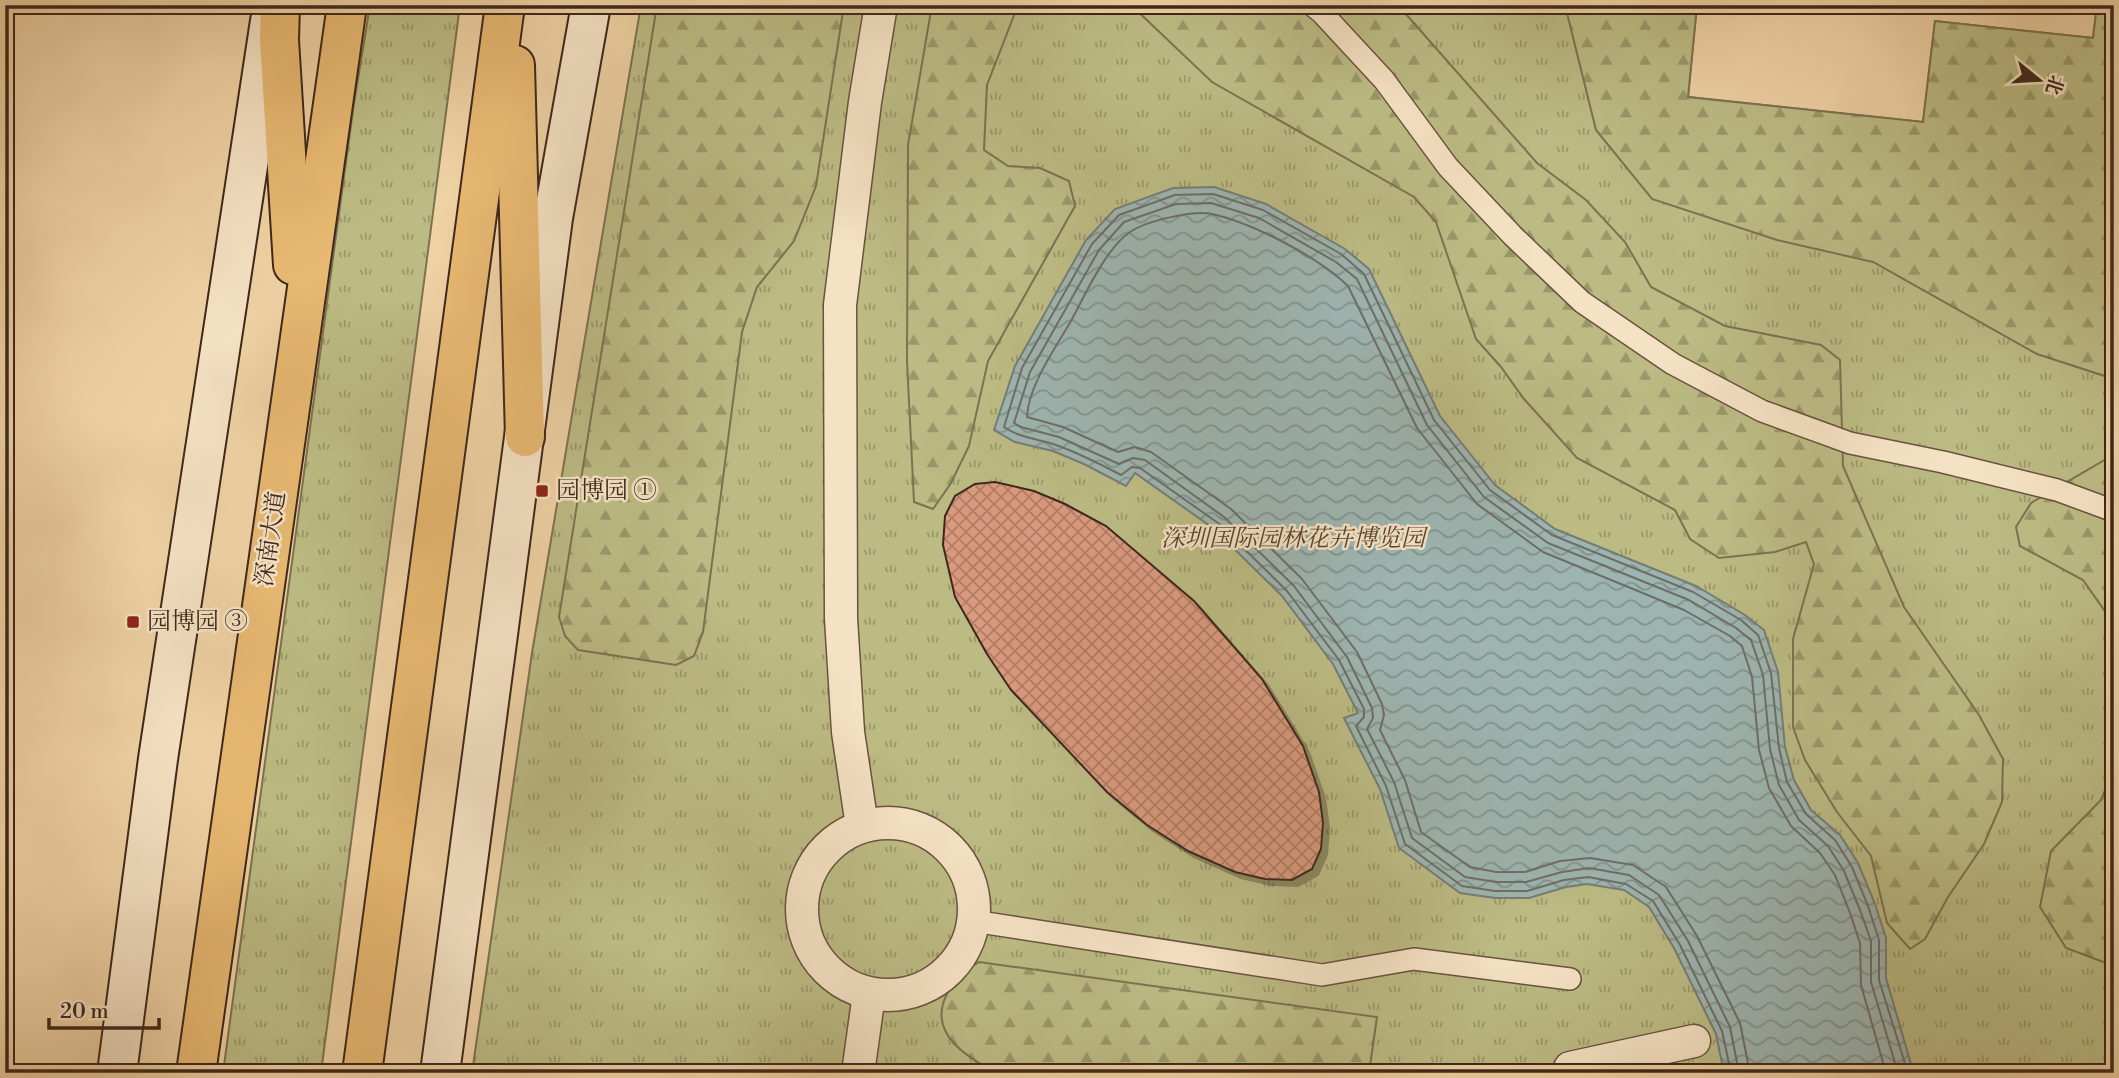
<svg xmlns="http://www.w3.org/2000/svg" width="2119" height="1078" font-family="'Libre Bodoni','Noto Serif SC',serif">
<style>
.grass{fill:url(#grass-tufts);stroke:#7d7250;stroke-width:2}
.forest{fill:url(#forest-firs);stroke:#7d7250;stroke-width:2}
.water{fill:url(#water-waves);stroke:#777d75;stroke-width:2}
.lines{fill:none;stroke-linecap:round;stroke-linejoin:round}
.shore{stroke:#6e6e66;stroke-width:2}
.building{fill:url(#building-cross-hatch);stroke:#3e281c;stroke-width:2;filter:url(#shadow)}
.service-casing{stroke:#6a523e;stroke-width:24}
.pedestrian-casing{stroke:#6a523e;stroke-width:35}
.secondary-casing{stroke:#3e281c;stroke-width:42}
.primary-casing{stroke:#3e281c;stroke-width:42}
.service{stroke:#f5e2c4;stroke-width:21}
.pedestrian{stroke:#f5e2c4;stroke-width:32}
.secondary{stroke:#f5e2c4;stroke-width:38}
.primary{stroke:#e8b972;stroke-width:38}
.poi-dot{fill:#8f2418;stroke:#f5e2c4;stroke-width:2.5}
.labels{text-anchor:middle;dominant-baseline:central;stroke-width:5;stroke-linejoin:round;paint-order:stroke}
.poi-label{font-size:24px;fill:#3e281c;stroke:#f5e2c4;text-anchor:start}
.street-label{font-size:24px;fill:#3e281c;stroke:#f5e2c4}
.park-label{font-size:24px;font-style:italic;fill:#574531;stroke:#f5e2c4}
</style>
<defs>
<pattern id="grass-tufts" width="24" height="20" patternUnits="userSpaceOnUse" patternTransform="scale(1.75)"><rect width="24" height="20" fill="#bcbb84"/><path d="M3 7l-1-3M5 7V3M7 7l1-3M15 17l-1-3M17 17v-4M19 17l1-3" fill="none" stroke="#9a986b"/></pattern>
<pattern id="forest-firs" width="22" height="20" patternUnits="userSpaceOnUse" patternTransform="scale(1.75)"><rect width="22" height="20" fill="#bcbb84"/><path d="M5 1l3.5 6h-7zM16 11l3.5 6h-7z" fill="#9a986b"/></pattern>
<pattern id="water-waves" width="16" height="10" patternUnits="userSpaceOnUse" patternTransform="scale(1.75)"><rect width="16" height="10" fill="#9db5b1"/><path d="M0 5q4-4 8 0t8 0" fill="none" stroke="#81938f"/></pattern>
<pattern id="building-cross-hatch" width="8" height="8" patternUnits="userSpaceOnUse" patternTransform="scale(1.75)"><rect width="8" height="8" fill="#da9a7e"/><path d="M0 0l8 8M0 8l8-8" fill="none" stroke="#b27e66"/></pattern>
<filter id="shadow"><feDropShadow dx="6" dy="6" stdDeviation="0" flood-color="#0004"/></filter>
</defs>
<rect width="100%" height="100%" fill="#efd2a4"/>
<filter id="stains"><feTurbulence type="fractalNoise" baseFrequency=".00286" numOctaves="4"/><feColorMatrix values="0 0 0 0 .2 0 0 0 0 .09 0 0 0 0 .02 0 0 0 .5 -.17"/></filter>
<radialGradient id="worn" r=".72"><stop offset=".6" stop-color="#630" stop-opacity="0"/><stop offset="1" stop-color="#630" stop-opacity=".3"/></radialGradient>
<g class="grass">
<path d="M370,5H460L321,1073H223L353,110Z"/>
<path d="M641,5H1697L1688,97L1923,122L1935,21L2093,38L2097,5H2114V1073H472L532,653Z"/>
</g>
<g class="forest">
<path d="M657,5H844L816,186L794,241L757,287L742,332L703,632L694,656L676,665L578,650L565,636L559,617Z"/>
<path d="M932,5H1018L987,85L984,150L1008,166L1040,168L1069,181L1075,206L988,361L969,446L951,483L933,509L914,502L907,361L908,145Z"/>
<path d="M1131,5H1398L1537,163L1586,200L1625,242L1651,287L1725,326L1821,345L1840,360L1843,466L1904,607L1979,715L2003,759L2002,802L1984,844L1948,897L1925,939L1910,949L1887,923L1871,856L1837,812L1805,760L1793,727V639L1814,564L1806,542L1775,552L1719,558L1690,539L1675,510L1577,458L1524,399L1501,367L1476,339L1436,222L1414,197L1212,82Z"/>
<path d="M1565,5H1697L1688,97L1923,122L1935,21L2093,38L2097,5H2114V379L2037,354L1873,262L1777,240L1652,199L1596,130Z"/>
<path d="M2114,457V624L2083,580L2020,546L2016,527L2031,503L2108,458Z"/>
<path d="M2114,769V966L2066,948L2040,907L2051,851L2101,800Z"/>
<path d="M979,962L1377,1017L1369,1073H996C967,1057 928,1034 946,996C956,975 959,973 979,962Z"/>
</g>
<path class="water" d="M1214,187L1266,204L1345,249L1369,269L1440,416L1495,485L1555,529L1696,586L1745,615L1764,630L1778,672L1785,747L1794,780L1811,810L1840,835L1858,863L1875,904L1886,938V978L1911,1064L1916,1073H1724L1716,1034L1674,948L1649,907L1624,890L1587,884L1566,887L1529,898H1495L1460,893L1399,848L1380,789L1344,718L1358,713L1333,664L1282,596L1213,528L1135,473L1126,486L1084,464L1053,451L1015,442L994,430L1015,366L1086,240L1115,209L1173,188Z"/>
<g class="lines">
<g class="shore">
<path d="M1731,1073L1722,1031L1680,945L1653,901L1626,884L1588,877L1564,880L1527,891H1495L1462,886L1405,844L1386,786L1356,726L1364,717V709L1339,660L1287,591L1218,523L1140,468L1132,467L1121,475C1100,464 1079,453 1056,445C1038,439 1020,438 1004,427L1022,368L1092,244L1119,215L1175,195L1213,194L1263,210L1341,254L1364,274L1434,420L1490,490L1552,535L1693,592L1741,620L1758,635L1771,673L1779,748L1787,782L1806,814L1835,840L1852,867L1868,906L1879,940V980L1908,1073"/>
<path d="M1739,1073L1730,1027L1688,941L1659,895L1629,875L1589,868L1562,872L1526,882H1496L1465,877L1412,838L1394,782L1367,729L1373,718L1372,708L1347,657L1294,586L1224,517L1145,460L1133,458L1119,464L1059,437L1021,427L1014,423L1030,372L1099,250L1124,222L1176,204L1211,203L1259,218L1336,262L1357,279L1427,425L1484,497L1548,543L1689,600L1736,628L1751,640L1763,675L1770,749L1779,785L1799,820L1828,846L1844,871L1860,910L1871,941V982L1898,1073"/>
<path d="M1750,1073L1740,1023L1697,936L1666,887L1633,865L1590,858L1560,861L1525,872H1496L1470,867L1421,832L1405,780L1380,730L1384,715L1382,704L1357,652L1302,579L1231,509L1151,452L1135,447L1118,452L1063,427L1027,417C1028,386 1056,347 1071,321C1085,295 1106,248 1130,232C1146,221 1193,210 1212,214C1253,223 1318,257 1348,286L1417,428L1477,504L1543,552L1684,610L1730,636L1742,646L1752,677L1759,750L1769,788L1791,826L1820,853L1835,875L1850,913L1860,943L1861,985L1886,1073"/>
</g>
</g>
<path class="building" d="M995,482L1034,491L1065,504L1106,526L1194,601L1262,679L1303,746L1319,792L1323,822L1321,849L1312,869L1292,880L1265,879L1235,872L1188,851L1147,825L1107,792L1011,690L987,654L955,597L943,545L945,516L955,496L975,484Z"/>
<g class="lines">
<defs>
<g id="service">
<path d="M1312,5L1322,13L1384,80L1448,167L1513,236L1582,302L1673,364L1762,411L1850,443L1943,462L2057,490L2114,511"/>
<path d="M973,921L1322,975L1414,959L1570,979"/>
</g>
<g id="pedestrian">
<circle cx="888" cy="909" r="86"/>
<path d="M862,826L848,732L841,618L840,305L865,102L881,5"/>
<path d="M858,1073L869,994"/>
<path d="M1569,1073L1570,1068L1694,1041"/>
</g>
<g id="secondary">
<path d="M117,1073L158,759L270,21"/>
<path d="M440,1073L553,218L591,5"/>
</g>
<g id="primary">
<path d="M280,5L279,40L293,265"/>
<path d="M515,65L525,437"/>
<path d="M196,1073L347,5"/>
<path d="M362,1073L505,5"/>
</g>
</defs>
<use href="#service" class="service-casing"/>
<use href="#pedestrian" class="pedestrian-casing"/>
<use href="#secondary" class="secondary-casing"/>
<use href="#primary" class="primary-casing"/>
<use href="#service" class="service"/>
<use href="#pedestrian" class="pedestrian"/>
<use href="#secondary" class="secondary"/>
<use href="#primary" class="primary"/>
</g>
<g class="poi-dot">
<rect x="535" y="484" width="14" height="14" rx="3.5"/>
<rect x="126" y="615" width="14" height="14" rx="3.5"/>
</g>
<g class="labels">
<g class="poi-label">
<text x="556" y="491">园博园 ①</text>
<text x="147" y="622">园博园 ③</text>
</g>
<g class="street-label">
<text transform="translate(271 539) rotate(-82)">深南大道</text>
</g>
<g class="park-label">
<text x="1293" y="539">深圳国际园林花卉博览园</text>
</g>
</g>
<rect width="2119" height="1078" fill="none" stroke="#efd2a4" stroke-width="28"/>
<rect x="7" y="7" width="2105" height="1064" fill="none" stroke="#3e281c" stroke-width="3.5"/>
<rect x="14" y="14" width="2091" height="1050" fill="none" stroke="#3e281c" stroke-width="2"/>
<g transform="translate(2039 80) rotate(108)" stroke="#f5e2c4" stroke-width="5" paint-order="stroke">
<path d="M0-5L12 26L0 18L-12 26Z" fill="#3e281c"/>
<text y="-10" font-size="19" font-weight="bold" text-anchor="middle" fill="#3e281c">北</text>
</g>
<path d="M49 1018v10h110v-10" fill="none" stroke="#3e281c" stroke-width="3.5"/>
<text x="60" y="1018" font-size="21" fill="#3e281c" stroke="#f5e2c4" stroke-width="5" paint-order="stroke">20 m</text>
<rect width="100%" height="100%" filter="url(#stains)"/>
<rect width="100%" height="100%" fill="url(#worn)"/>
</svg>
